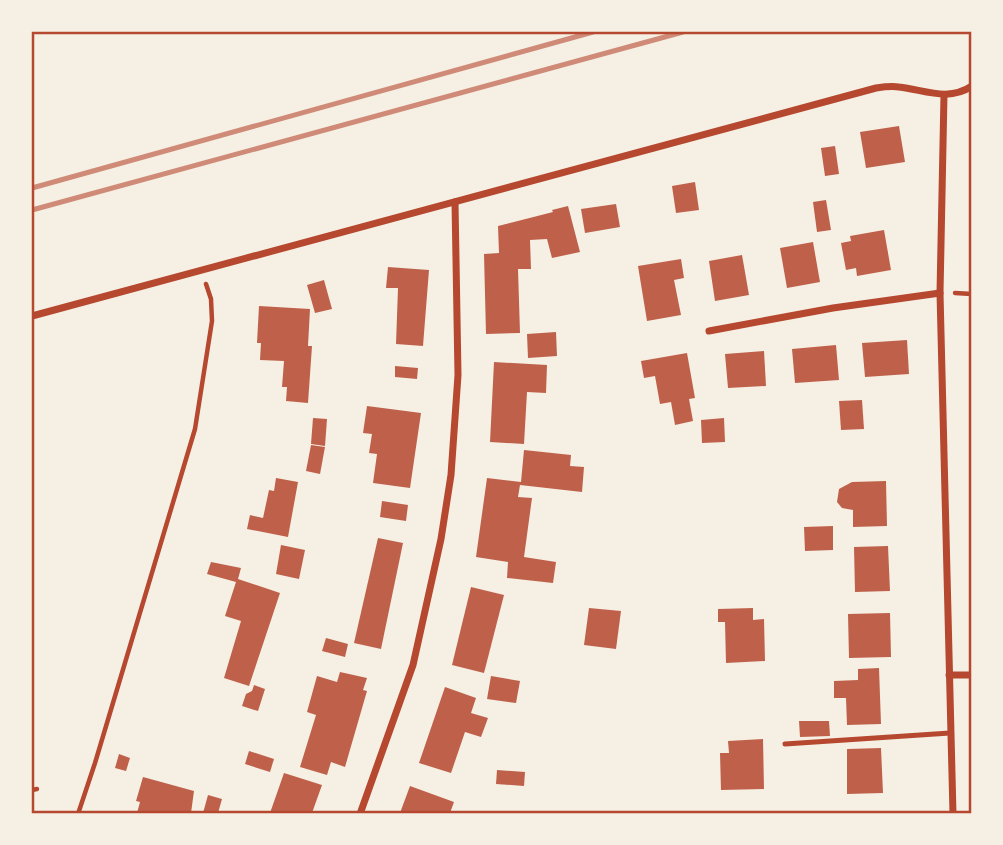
<svg xmlns="http://www.w3.org/2000/svg" width="1003" height="845" font-family="Rubik,sans-serif">
<style>
.building{fill:#bf614a}
.lines{fill:none;stroke-linecap:round;stroke-linejoin:round}
.path{stroke:#b5482f;stroke-width:4.5}
.service{stroke:#b5482f;stroke-width:5}
.minor{stroke:#b5482f;stroke-width:7}
.rail{stroke:#cf8b77;stroke-width:5}
.neatline{fill:none;stroke:#b5482f;stroke-width:2.5}
</style>
<rect width="100%" height="100%" fill="#f6efe4"/>
<g class="building">
<path d="M899,126L905,162L866,168L860,132Z"/>
<path d="M835,146L839,174L825,176L821,148Z"/>
<path d="M695,182L699,210L676,213L672,186Z"/>
<path d="M826,200L831,230L817,232L813,202Z"/>
<path d="M616,204L620,227L585,233L581,209Z"/>
<path d="M568,206L580,252L552,258L547,239L530,240L531,269H518L520,333L486,334L484,254L499,253L498,226L553,212L552,210Z"/>
<path d="M884,230L891,270L857,276L856,268L846,270L841,243L851,241L850,236Z"/>
<path d="M813,242L820,282L787,288L780,248Z"/>
<path d="M742,255L749,295L715,301L709,261Z"/>
<path d="M681,259L684,278L674,280L681,315L647,321L638,266Z"/>
<path d="M388,267L429,270L423,346L396,344L398,288H386Z"/>
<path d="M324,280L332,309L315,313L307,285Z"/>
<path d="M259,306L310,309L308,346H312L308,403L286,401L287,387H282L284,361L260,360L261,343H257Z"/>
<path d="M556,332L557,356L528,358L527,334Z"/>
<path d="M907,340L909,374L865,377L862,343Z"/>
<path d="M836,345L839,380L795,383L792,349Z"/>
<path d="M764,351L766,386L728,388L725,354Z"/>
<path d="M687,353L695,398L689,399L693,421L675,425L671,402L660,404L655,376L644,378L641,361Z"/>
<path d="M494,362L547,365L546,393L527,392L524,444L490,442Z"/>
<path d="M395,366L418,368L417,379L395,377Z"/>
<path d="M862,400L864,429L841,430L839,401Z"/>
<path d="M367,406L421,413L410,488L373,483L377,454L369,453L372,434L363,433Z"/>
<path d="M313,418L327,419L325,446L311,444Z"/>
<path d="M724,418L725,442L702,443L701,420Z"/>
<path d="M311,445L325,447L320,474L306,471Z"/>
<path d="M524,450L571,455L570,466L584,467L582,492L520,485L518,497L532,498L524,557L556,562L553,583L507,578L508,562L476,557L487,478L521,482Z"/>
<path d="M276,478L298,482L288,537L247,529L250,515L263,518L269,490L274,491Z"/>
<path d="M886,481L887,526L853,527V510L842,508L837,502L839,489L852,482Z"/>
<path d="M382,501L408,505L406,521L380,517Z"/>
<path d="M833,526V550L805,551L804,527Z"/>
<path d="M378,538L403,543L381,649L354,643Z"/>
<path d="M281,545L305,550L299,579L276,574Z"/>
<path d="M888,546L890,591L855,592L854,547Z"/>
<path d="M211,562L241,568L238,579L280,593L249,686L224,678L241,621L225,616L236,582L207,574Z"/>
<path d="M471,587L504,595L484,673L452,665Z"/>
<path d="M589,608L621,611L616,649L584,645Z"/>
<path d="M753,608V620L764,619L765,661L726,663L725,622H718V609Z"/>
<path d="M890,613L891,657L849,658L848,614Z"/>
<path d="M326,638L348,644L345,657L322,651Z"/>
<path d="M879,668L881,724L847,725L846,698H834V681L858,680V669Z"/>
<path d="M340,672L367,678L363,690L367,691L345,767L331,762L327,775L300,767L316,715L307,712L317,676L337,682Z"/>
<path d="M491,676L520,681L516,703L487,699Z"/>
<path d="M254,685L265,689L258,711L242,706L246,694L252,691Z"/>
<path d="M445,687L476,698L471,713L488,718L481,737L465,732L451,773L419,763Z"/>
<path d="M799,721H829L830,736L800,737Z"/>
<path d="M763,739L764,789L721,790L720,753H729L728,741Z"/>
<path d="M881,748L883,793L847,794V749Z"/>
<path d="M249,751L274,759L270,772L245,764Z"/>
<path d="M119,754L130,758L126,771L115,768Z"/>
<path d="M497,770L525,772L524,786L496,784Z"/>
<path d="M284,773L322,785L312,813H270Z"/>
<path d="M143,777L194,791L191,813H137L140,802L136,801Z"/>
<path d="M410,786L454,802L450,813H400Z"/>
<path d="M208,795L222,799L218,813H203Z"/>
</g>
<g class="lines">
<g class="path">
<path d="M955,293L972,294"/>
<path d="M32,790L37,789"/>
<path d="M78,814L95,763L195,429L212,321L211,299L206,284"/>
</g>
<path class="service" d="M785,744L950,733"/>
<g class="minor">
<path d="M944,95L940,293L953,814"/>
<path d="M32,316L876,88C883,87 892,86 899,87C925,90 948,102 972,86"/>
<path d="M709,331L833,308L940,293"/>
<path d="M949,675H972"/>
<path d="M360,814L413,665L441,539L451,475L458,375L455,202"/>
</g>
<g class="rail">
<path d="M32,188L593,32"/>
<path d="M32,210L683,32"/>
</g>
</g>
<rect width="1003" height="845" fill="none" stroke="#f6efe4" stroke-width="66"/>
<rect x="33" y="33" width="937" height="779" class="neatline"/>
</svg>
